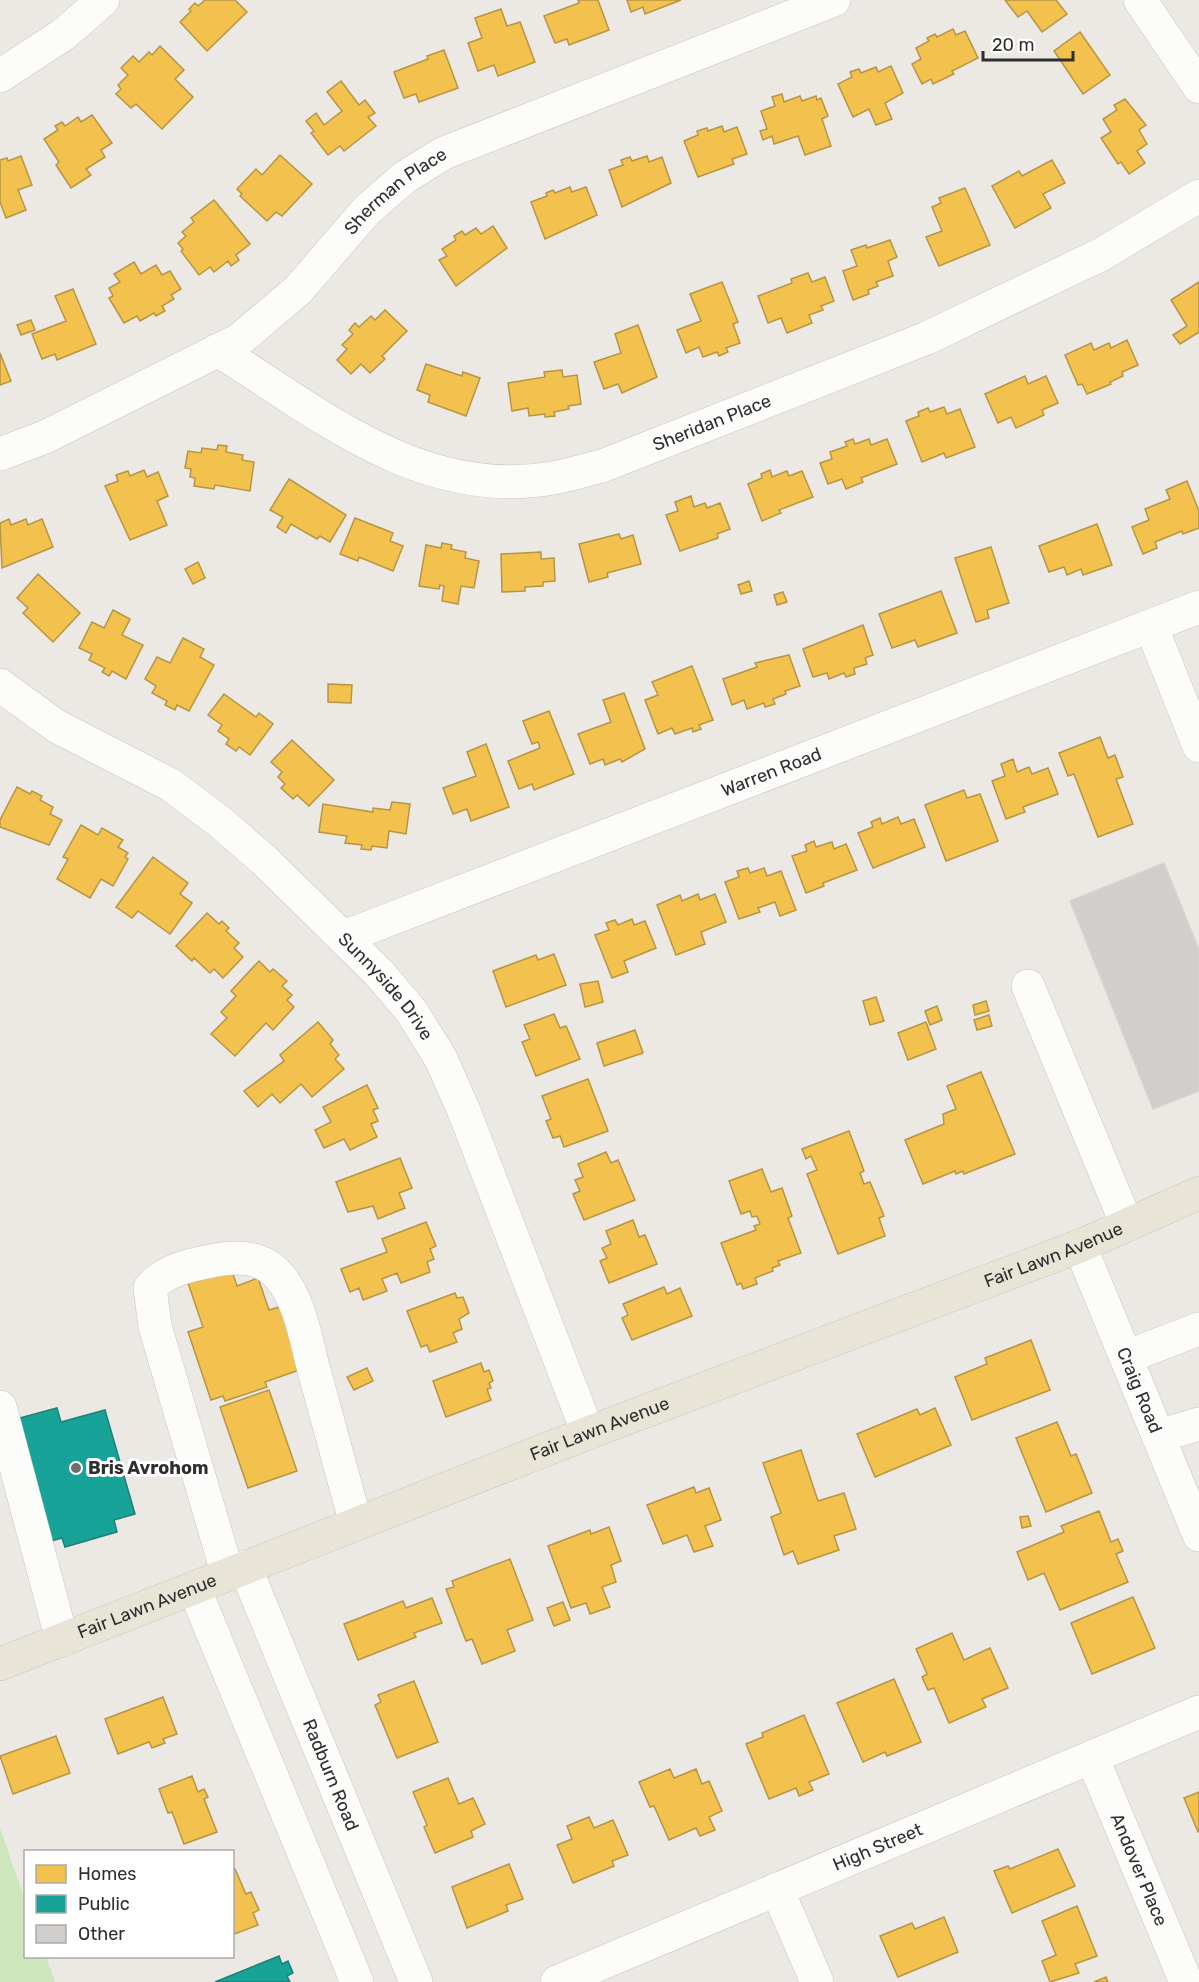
<svg xmlns="http://www.w3.org/2000/svg" width="1199" height="1982" font-family="Rubik,sans-serif">
<style>
.green{fill:#cee6be}
.homes{fill:#f2c14e;stroke:#b79544;stroke-width:1.5}
.public{fill:#17a398;stroke:#1e8078;stroke-width:1.5}
.building{fill:#d1cecb;stroke:#d7d4d0;stroke-width:1.5}
.lines{fill:none;stroke-linecap:round;stroke-linejoin:round}
.minor-casing{stroke:#c5c4c5;stroke-width:34}
.major-casing{stroke:#c6c5c4;stroke-width:34}
.minor{stroke:#fcfcfb;stroke-width:33}
.major{stroke:#e8e4d6;stroke-width:33}
.poi-dot{fill:#706f6e;stroke:#fff;stroke-width:2}
.labels{text-anchor:middle;dominant-baseline:central;stroke-width:6;stroke-linejoin:round;paint-order:stroke}
.street-label{font-size:18px;fill:#2e2e2e;stroke:#fff}
.poi-label{font-size:18px;font-weight:bold;fill:#2e2e2e;stroke:#fff;text-anchor:start}
</style>
<rect width="100%" height="100%" fill="#ece8e4"/>
<path class="green" d="M0,1828L25,1900L26,1956L46,1957L55,1982H0Z"/>
<g class="homes">
<path d="M205,0H235L247,12L207,51L180,22L191,11L189,9L195,3L198,6Z"/>
<path d="M578,0H598L609,30L569,45L567,39L555,43L544,16L579,3Z"/>
<path d="M627,0H681L645,14L643,7L631,12Z"/>
<path d="M1005,0H1056L1067,14L1042,32L1027,11L1018,17Z"/>
<path d="M501,9L507,26L520,22L535,62L498,76L494,65L478,71L468,43L482,38L475,18Z"/>
<path d="M953,29L956,35L965,31L978,58L952,71L954,74L933,84L931,79L922,84L912,64L921,59L916,48L929,41L927,38L935,34L937,37Z"/>
<path d="M1080,32L1110,75L1083,94L1054,51Z"/>
<path d="M160,46L184,70L175,79L193,97L162,129L136,104L131,108L116,94L121,89L118,85L128,75L121,68L133,56L139,62L149,52L152,55Z"/>
<path d="M444,50L458,88L419,102L416,94L404,98L394,72L428,59L427,56Z"/>
<path d="M891,66L903,93L885,103L892,119L876,125L869,109L853,117L838,84L852,77L850,72L859,69L861,73L876,67L878,72Z"/>
<path d="M341,81L359,105L365,100L375,113L368,117L376,126L344,151L340,146L328,155L311,133L314,131L306,121L316,113L324,125L342,111L327,92Z"/>
<path d="M782,94L784,102L800,96L802,101L816,96L817,100L821,98L828,116L822,119L831,146L805,155L798,136L774,144L772,136L763,140L760,131L767,129L761,111L775,106L772,97Z"/>
<path d="M1125,99L1146,125L1139,130L1147,144L1137,151L1145,163L1129,174L1121,162L1118,164L1101,138L1111,132L1103,119L1117,110L1114,105Z"/>
<path d="M92,115L112,143L101,150L105,157L86,169L91,175L71,188L56,165L59,162L44,139L58,130L55,126L62,122L65,126L78,117L81,122Z"/>
<path d="M722,126L724,132L737,127L747,154L732,159L734,164L698,177L684,141L698,135L697,131L707,128L708,131Z"/>
<path d="M280,155L312,184L282,216L276,212L267,221L240,196L242,194L237,189L256,169L262,175Z"/>
<path d="M21,156L32,185L18,190L26,210L6,218L0,202V160L7,158L8,161Z"/>
<path d="M647,156L649,162L662,157L671,183L622,207L609,170L623,165L621,160L630,157L632,161Z"/>
<path d="M1052,160L1065,183L1043,194L1051,208L1015,228L992,186L1019,171L1022,176Z"/>
<path d="M570,187L572,192L586,187L597,215L545,239L531,202L547,196L546,193L553,190L555,193Z"/>
<path d="M965,188L990,245L939,266L926,237L942,231L932,207L941,203L939,198Z"/>
<path d="M214,200L250,244L236,255L239,260L231,266L228,261L214,272L210,267L199,275L181,251L183,249L178,243L186,236L182,232L194,222L191,218Z"/>
<path d="M493,226L507,248L456,286L439,260L447,256L442,249L456,240L454,236L462,231L465,235L476,228L481,234Z"/>
<path d="M890,240L897,257L888,261L893,276L876,282L878,286L868,290L869,294L853,300L843,271L857,266L851,250L866,245L867,248Z"/>
<path d="M134,262L141,274L156,265L162,275L170,271L181,289L171,295L174,299L162,306L165,311L156,316L154,313L140,321L137,316L124,323L109,298L113,296L109,288L120,282L114,274Z"/>
<path d="M808,273L812,282L825,277L834,301L821,306L823,310L809,315L812,323L787,333L781,318L768,323L758,296L792,283L791,279Z"/>
<path d="M722,282L738,322L733,324L740,343L726,348L728,352L719,356L717,352L703,357L699,347L686,353L677,330L701,321L690,294Z"/>
<path d="M1199,282V332L1180,344L1173,335L1187,326L1171,300Z"/>
<path d="M73,289L96,344L57,360L55,354L42,359L32,334L66,321L55,296Z"/>
<path d="M385,310L407,331L382,356L385,359L370,373L361,364L351,374L337,360L347,349L342,345L353,334L349,330L355,323L359,327L371,316L375,320Z"/>
<path d="M31,320L35,330L21,335L17,325Z"/>
<path d="M638,325L657,377L622,393L618,384L604,389L594,362L621,353L615,334Z"/>
<path d="M1127,340L1138,365L1122,372L1123,376L1110,382L1111,384L1087,394L1082,384L1078,385L1065,355L1091,343L1094,350L1109,343L1111,348Z"/>
<path d="M0,353L11,381L0,385Z"/>
<path d="M426,364L462,376L463,372L480,378L466,416L428,402L430,395L417,390Z"/>
<path d="M562,370L563,377L577,375L581,404L568,406L569,409L554,412L555,416L545,417V414L529,416L528,408L512,411L508,383L545,377L544,372Z"/>
<path d="M1025,376L1028,384L1046,376L1058,403L1042,410L1044,415L1016,428L1011,417L998,423L985,394Z"/>
<path d="M944,407L947,414L960,409L975,447L946,458L944,453L922,462L906,421L919,416L918,412L928,408L930,412Z"/>
<path d="M853,439L855,444L869,439L871,445L887,439L897,464L861,478L863,482L846,489L842,479L828,484L820,463L832,459L830,452L847,446L845,442Z"/>
<path d="M218,445L227,446L226,452L243,455L242,460L254,462L250,491L215,485L214,489L194,486L195,478L190,477L191,469L185,468L188,451L201,453L202,448L217,450Z"/>
<path d="M144,470L147,477L158,472L168,496L157,501L167,525L130,540L105,486L118,481L116,475L128,471L130,476Z"/>
<path d="M770,470L772,477L787,471L789,476L802,471L813,497L779,510L781,513L762,521L748,484L762,478L761,474Z"/>
<path d="M289,479L346,515L330,542L320,536L317,539L291,524L286,533L277,527L283,517L270,510Z"/>
<path d="M1187,481L1199,511V528L1183,534L1182,531L1155,542L1157,548L1143,554L1132,527L1149,520L1145,509L1170,499L1166,490Z"/>
<path d="M691,496L694,507L705,503L707,508L720,503L730,529L717,534L718,538L680,551L666,515L678,511L675,502Z"/>
<path d="M355,518L393,533L390,541L403,546L393,571L359,557L358,561L340,554Z"/>
<path d="M9,519L11,525L26,519L28,525L42,519L53,547L2,568L0,523Z"/>
<path d="M1097,524L1112,565L1083,575L1081,569L1067,575L1064,567L1049,572L1039,546Z"/>
<path d="M619,534L621,539L633,535L641,564L607,573L608,577L589,582L579,544Z"/>
<path d="M442,543L452,545L451,549L466,552L465,558L479,561L474,588L461,586L458,604L442,601L444,586L440,585L439,589L419,586L426,545L441,548Z"/>
<path d="M991,547L1009,603L987,610L989,618L976,622L955,558Z"/>
<path d="M541,552V559L554,558L555,581L543,582V586L525,587V591L502,592L501,554Z"/>
<path d="M198,562L205,578L193,584L185,569Z"/>
<path d="M38,574L80,613L53,642L23,613L28,608L17,598Z"/>
<path d="M749,581L752,591L741,594L738,585Z"/>
<path d="M941,591L957,633L918,647L915,640L892,648L879,614Z"/>
<path d="M783,592L787,602L777,605L774,595Z"/>
<path d="M113,610L130,619L122,635L143,645L126,679L112,671L109,676L102,672L105,668L89,660L92,654L79,648L92,622L104,628Z"/>
<path d="M863,625L873,655L865,658L867,664L854,668L855,674L846,677L844,673L829,679L827,673L813,677L803,649Z"/>
<path d="M183,638L204,649L200,657L214,665L189,711L177,705L175,710L165,705L167,701L152,693L156,686L145,679L157,657L170,663Z"/>
<path d="M789,655L800,686L785,691L786,694L773,699L775,704L765,707L764,703L747,709L744,700L732,705L723,679L757,667L755,663Z"/>
<path d="M692,666L713,720L699,725L701,729L693,732L692,728L675,734L672,728L658,734L645,700L658,695L652,682Z"/>
<path d="M328,684L352,685L351,703L328,702Z"/>
<path d="M624,693L645,749L622,762L620,759L605,765L603,759L590,764L578,734L611,722L603,700Z"/>
<path d="M224,694L256,717L259,713L273,724L250,755L239,747L236,751L226,744L229,739L218,731L222,725L208,715Z"/>
<path d="M549,711L574,774L534,790L532,784L519,789L508,761L540,748L538,742L532,744L523,721Z"/>
<path d="M1100,737L1108,758L1115,755L1123,777L1116,779L1133,824L1098,837L1074,774L1068,776L1059,753Z"/>
<path d="M292,740L334,780L309,806L297,795L293,799L281,788L285,784L278,777L282,772L271,762Z"/>
<path d="M486,744L509,807L471,821L467,809L453,814L443,788L476,776L467,752Z"/>
<path d="M1013,759L1017,772L1029,767L1032,774L1048,768L1058,794L1023,807L1025,812L1006,819L992,781L1005,776L1001,764Z"/>
<path d="M17,787L30,794L32,791L42,796L40,800L53,807L50,814L62,820L49,845L0,827V820Z"/>
<path d="M964,790L967,798L980,794L998,841L946,861L925,805Z"/>
<path d="M392,802L410,804L406,834L389,831L387,848L372,846L371,850L361,849L362,845L345,843L347,836L319,832L323,804L373,812V808L390,810Z"/>
<path d="M898,817L901,824L914,819L925,847L873,868L858,833L873,827L871,822L880,818L882,824Z"/>
<path d="M81,825L98,835L102,828L123,840L118,847L128,853L125,857L128,859L113,886L101,879L90,898L57,879L68,859L63,857Z"/>
<path d="M814,841L816,847L832,842L834,849L846,844L857,870L823,883L824,886L806,893L792,856L807,851L805,845Z"/>
<path d="M153,857L188,883L180,894L192,903L170,934L138,911L132,918L116,907Z"/>
<path d="M748,868L750,873L764,868L767,876L781,871L796,910L780,916L775,902L758,908L760,912L739,919L725,882L739,877L737,871Z"/>
<path d="M698,894L700,900L715,894L726,922L701,932L705,944L676,955L657,905L680,895L682,901Z"/>
<path d="M207,913L219,924L222,921L229,928L226,931L239,943L234,948L243,957L223,978L214,969L210,973L194,958L192,961L176,946Z"/>
<path d="M632,919L634,925L645,921L656,948L624,961L628,972L612,978L595,935L609,930L606,923L615,920L618,925Z"/>
<path d="M554,954L566,985L506,1007L493,971L536,955L538,960Z"/>
<path d="M259,961L270,972L273,969L287,981L282,986L292,995L287,1000L294,1007L273,1030L266,1023L235,1056L211,1034L227,1018L221,1012L236,996L231,991Z"/>
<path d="M598,981L603,1002L585,1007L580,984Z"/>
<path d="M876,997L884,1021L870,1025L863,1001Z"/>
<path d="M986,1001L989,1011L975,1015L973,1005Z"/>
<path d="M937,1006L942,1020L930,1025L925,1011Z"/>
<path d="M554,1014L560,1028L566,1026L580,1059L536,1076L522,1042L530,1039L524,1025Z"/>
<path d="M989,1015L992,1026L977,1030L974,1020Z"/>
<path d="M318,1022L333,1040L330,1044L339,1055L335,1059L344,1069L312,1097L301,1084L280,1103L272,1094L258,1107L244,1091L284,1061L280,1055Z"/>
<path d="M926,1022L936,1049L908,1060L898,1033Z"/>
<path d="M635,1030L643,1053L604,1066L597,1043Z"/>
<path d="M981,1072L1015,1154L964,1174L963,1171L956,1174L955,1171L923,1184L905,1140L944,1124L943,1114L956,1109L947,1086Z"/>
<path d="M588,1079L608,1131L564,1147L560,1136L553,1138L546,1121L551,1119L542,1096Z"/>
<path d="M367,1085L378,1108L373,1110L378,1121L371,1124L377,1137L350,1150L344,1139L324,1148L315,1130L331,1122L323,1107Z"/>
<path d="M849,1131L864,1171L860,1173L864,1184L870,1182L884,1216L879,1218L885,1236L838,1254L807,1174L817,1170L811,1156L806,1159L802,1149Z"/>
<path d="M606,1152L611,1163L618,1160L635,1200L584,1220L573,1194L580,1191L575,1180L583,1177L578,1164Z"/>
<path d="M400,1158L412,1188L399,1193L405,1208L378,1219L373,1206L348,1212L336,1182Z"/>
<path d="M762,1169L771,1192L782,1188L792,1216L788,1218L801,1253L778,1261L780,1265L772,1268L773,1271L755,1278L757,1284L743,1289L741,1283L737,1285L721,1243L756,1230L754,1226L760,1224L757,1216L752,1217L750,1211L741,1214L729,1181Z"/>
<path d="M633,1220L639,1237L645,1235L657,1264L609,1283L600,1261L607,1258L602,1248L611,1244L606,1231Z"/>
<path d="M426,1222L436,1246L430,1249L434,1259L427,1262L430,1272L401,1283L397,1273L382,1279L387,1291L363,1300L359,1288L350,1292L341,1269L387,1252L382,1239Z"/>
<path d="M230,1265L237,1286L258,1278L269,1310L283,1306L305,1368L265,1382L267,1387L225,1401L223,1396L211,1400L188,1332L203,1327L187,1280Z"/>
<path d="M664,1287L667,1294L680,1288L692,1316L632,1340L622,1318L628,1315L623,1304Z"/>
<path d="M455,1293L457,1298L463,1297L469,1313L459,1319L462,1329L453,1333L457,1342L430,1352L427,1345L421,1347L407,1311Z"/>
<path d="M1031,1340L1050,1390L972,1420L955,1377L987,1364L985,1358Z"/>
<path d="M481,1363L484,1372L489,1370L493,1381L489,1383L491,1388L487,1389L491,1400L446,1417L433,1381Z"/>
<path d="M367,1368L373,1381L354,1390L347,1377Z"/>
<path d="M269,1390L297,1471L248,1488L220,1407Z"/>
<path d="M935,1408L951,1445L875,1477L857,1434L917,1409L920,1415Z"/>
<path d="M1057,1422L1071,1456L1076,1454L1092,1493L1046,1512L1016,1438Z"/>
<path d="M801,1450L818,1501L844,1493L856,1529L834,1536L839,1550L798,1564L793,1551L784,1555L771,1517L781,1513L763,1463Z"/>
<path d="M694,1487L696,1493L709,1488L721,1520L705,1526L713,1546L694,1552L687,1535L663,1544L647,1505Z"/>
<path d="M1099,1511L1111,1542L1118,1539L1123,1551L1116,1554L1128,1582L1060,1610L1044,1573L1028,1580L1017,1552L1064,1532L1061,1526Z"/>
<path d="M1028,1516L1031,1526L1022,1528L1020,1517Z"/>
<path d="M609,1527L621,1561L611,1565L616,1582L602,1587L610,1607L590,1614L586,1603L571,1608L548,1546L590,1530L591,1534Z"/>
<path d="M510,1559L533,1620L507,1630L515,1651L482,1664L472,1639L466,1641L446,1589L454,1587L452,1581Z"/>
<path d="M1133,1597L1155,1648L1092,1674L1071,1623Z"/>
<path d="M432,1598L442,1623L414,1633L416,1637L358,1660L344,1624L403,1601L406,1608Z"/>
<path d="M563,1602L570,1620L554,1626L547,1608Z"/>
<path d="M952,1633L964,1660L990,1648L1008,1688L982,1699L986,1707L949,1723L934,1688L928,1690L922,1677L927,1674L916,1649Z"/>
<path d="M894,1679L921,1742L887,1756L885,1752L863,1762L837,1703Z"/>
<path d="M414,1681L438,1742L397,1758L375,1705L381,1702L378,1695Z"/>
<path d="M163,1697L177,1734L163,1739L165,1743L152,1748L149,1742L118,1754L105,1719Z"/>
<path d="M804,1715L829,1774L809,1782L813,1790L799,1796L796,1788L769,1799L746,1744L763,1737L762,1733Z"/>
<path d="M56,1736L70,1773L13,1794L0,1756Z"/>
<path d="M670,1769L674,1778L696,1769L702,1784L709,1781L722,1811L709,1817L715,1830L700,1836L696,1828L669,1840L654,1806L650,1807L639,1782Z"/>
<path d="M192,1776L198,1792L204,1789L208,1797L204,1799L217,1832L184,1844L172,1812L168,1813L159,1789Z"/>
<path d="M448,1778L459,1804L473,1798L485,1824L471,1831L473,1837L435,1853L424,1827L427,1825L413,1792Z"/>
<path d="M1199,1792V1831L1198,1832L1184,1798Z"/>
<path d="M589,1817L594,1828L613,1820L628,1855L612,1861L614,1866L573,1883L557,1845L572,1839L567,1826Z"/>
<path d="M1058,1849L1075,1886L1012,1913L994,1871L1008,1866L1010,1869Z"/>
<path d="M509,1864L523,1899L506,1905L508,1911L467,1928L452,1887Z"/>
<path d="M235,1869L246,1894L251,1892L259,1910L253,1913L258,1925L232,1935V1870Z"/>
<path d="M1077,1906L1097,1956L1075,1964L1079,1973L1050,1982L1042,1961L1056,1955L1042,1921Z"/>
<path d="M944,1917L958,1952L898,1977L880,1936L912,1923L915,1929Z"/>
<path d="M1106,1977L1108,1982H1094Z"/>
</g>
<g class="public">
<path d="M57,1408L61,1422L105,1410L135,1514L114,1520L117,1532L65,1547L62,1538L47,1542L16,1419Z"/>
<path d="M279,1956L282,1964L288,1961L293,1973L287,1976L290,1982H215Z"/>
</g>
<path class="building" d="M1164,863L1199,950V1091L1153,1109L1070,901Z"/>
<g class="lines">
<defs>
<g id="minor">
<path d="M1140,0L1199,87"/>
<path d="M0,76L64,34L103,0"/>
<path id="s1" d="M218,350C321,415 423,501 553,478C569,475 586,470 602,466L927,338L1102,254L1199,196"/>
<path id="s2" d="M0,454L45,437L239,340L298,290L367,210L405,177L444,153L834,0"/>
<path d="M1151,626L1199,746"/>
<path id="s3" d="M0,685L56,726L171,785L220,822L265,861L379,973L412,1012L441,1059L464,1111L588,1433"/>
<path id="s4" d="M344,937L1199,607"/>
<path d="M1028,986L1127,1225"/>
<path id="s5" d="M1080,1246L1199,1535"/>
<path d="M1126,1357L1199,1329"/>
<path d="M0,1407L62,1640"/>
<path d="M1158,1436L1199,1424"/>
<path id="s6" d="M245,1567L416,1982"/>
<path d="M228,1575L155,1326L150,1288C165,1270 190,1265 211,1261C235,1256 262,1255 279,1276C301,1301 306,1342 315,1374C329,1424 342,1474 356,1524"/>
<path d="M194,1588L357,1982"/>
<path id="s7" d="M1092,1757L1186,1982"/>
<path d="M777,1889L817,1982"/>
<path id="s8" d="M557,1982L1199,1712"/>
</g>
<g id="major">
<path id="s9" d="M0,1664L588,1433L1080,1246L1199,1193"/>
</g>
</defs>
<use href="#minor" class="minor-casing"/>
<use href="#major" class="major-casing"/>
<use href="#minor" class="minor"/>
<use href="#major" class="major"/>
</g>
<circle class="poi-dot" cx="76" cy="1468" r="6"/>
<g class="labels">
<g class="street-label">
<text stroke="none"><textPath href="#s2" startOffset="482">Sherman Place</textPath></text>
<text stroke="none"><textPath href="#s1" startOffset="537">Sheridan Place</textPath></text>
<text stroke="none"><textPath href="#s4" startOffset="458">Warren Road</textPath></text>
<text stroke="none"><textPath href="#s3" startOffset="494">Sunnyside Drive</textPath></text>
<text stroke="none"><textPath href="#s9" startOffset="1130">Fair Lawn Avenue</textPath></text>
<text stroke="none"><textPath href="#s5" startOffset="156">Craig Road</textPath></text>
<text stroke="none"><textPath href="#s9" startOffset="644">Fair Lawn Avenue</textPath></text>
<text stroke="none"><textPath href="#s9" startOffset="158">Fair Lawn Avenue</textPath></text>
<text stroke="none"><textPath href="#s6" startOffset="225">Radburn Road</textPath></text>
<text stroke="none"><textPath href="#s8" startOffset="348">High Street</textPath></text>
<text stroke="none"><textPath href="#s7" startOffset="122">Andover Place</textPath></text>
</g>
<g class="poi-label">
<text x="88" y="1468">Bris Avrohom</text>
</g>
</g>
<rect x="24" y="1850" width="210" height="108" fill="#ffffff" stroke="#ababab" stroke-width="1.5"/>
<rect x="36" y="1865" width="30" height="18" fill="#f2c14e" stroke="#ababab" stroke-width="1.5"/>
<text x="78" y="1880" font-size="18" fill="#2e2e2e">Homes</text>
<rect x="36" y="1895" width="30" height="18" fill="#17a398" stroke="#ababab" stroke-width="1.5"/>
<text x="78" y="1910" font-size="18" fill="#2e2e2e">Public</text>
<rect x="36" y="1925" width="30" height="18" fill="#d1cecb" stroke="#ababab" stroke-width="1.5"/>
<text x="78" y="1940" font-size="18" fill="#2e2e2e">Other</text>
<path d="M983 51v9h90v-9" fill="none" stroke="#2e2e2e" stroke-width="3"/>
<text x="992" y="51" font-size="18" fill="#2e2e2e" stroke="#ffffff" stroke-width="4.5" paint-order="stroke">20 m</text>
</svg>
